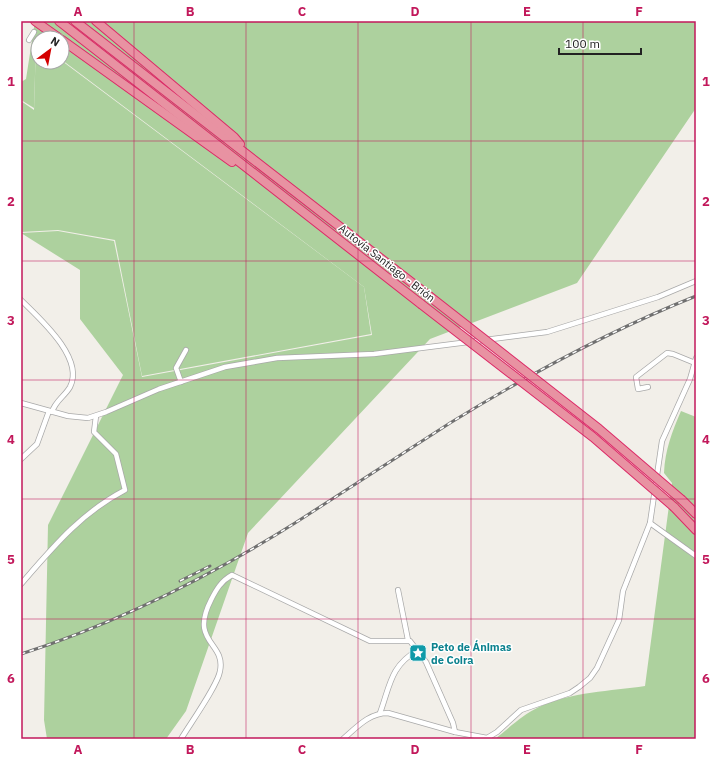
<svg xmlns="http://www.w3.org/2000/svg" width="717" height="760" font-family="'IBM Plex Sans',sans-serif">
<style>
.forest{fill:#add19e}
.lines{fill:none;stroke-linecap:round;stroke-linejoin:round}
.street-casing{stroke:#a9a9a9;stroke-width:6}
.highway-casing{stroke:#dc2a67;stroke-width:10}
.street{stroke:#fff;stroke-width:4.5}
.highway{stroke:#e892a2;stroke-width:8}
.rail-casing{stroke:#707070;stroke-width:3}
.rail{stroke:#fff;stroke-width:1.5;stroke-dasharray:4.5;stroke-linecap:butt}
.highway-bridge-casing{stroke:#dc2a67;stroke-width:10;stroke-linecap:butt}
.highway-bridge{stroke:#e892a2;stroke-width:8}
.grid{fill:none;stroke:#c2185b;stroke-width:1;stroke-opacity:0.55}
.labels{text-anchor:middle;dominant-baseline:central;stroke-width:3;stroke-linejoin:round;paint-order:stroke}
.street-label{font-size:11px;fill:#222;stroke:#fff}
.culture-label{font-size:11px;font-weight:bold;fill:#0d838f;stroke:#fff;text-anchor:start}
.neatline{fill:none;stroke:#c2185b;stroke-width:1.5}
.grid-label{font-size:13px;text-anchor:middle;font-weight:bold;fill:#c2185b}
</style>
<rect width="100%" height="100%" fill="#f2efe9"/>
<g class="forest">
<path d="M35,21H696V108L577,283L430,339L248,533L186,711L166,739H47L44,720L48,525L123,375L80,319V270L21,233L58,231L114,241L142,377L372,335L364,287L62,60V38H38V42L36,41L34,108L21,100V82L26,79Z"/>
<path d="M36,42L38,43V62L62,61L364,287L371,334L142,376L115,240L58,230L21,232V101L34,110Z"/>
<path d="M681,411L696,417V739H495C509,728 522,715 539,707C571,692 611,691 645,686L672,483L664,473C665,450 672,432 681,411Z"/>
</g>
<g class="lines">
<defs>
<g id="street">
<path d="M29,40L34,32"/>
<path d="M21,300C39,318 85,358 70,387C65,396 55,401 52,412"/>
<path d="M181,382L176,368L186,350"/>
<path d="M648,387L638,389L636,377L667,353L673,354L695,363"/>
<path d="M21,403L68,416L88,418L106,412L159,389L225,367L277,358L374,354L547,332L658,297L696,281"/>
<path d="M21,459L37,444L49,411"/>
<path d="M650,523L696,556"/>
<path d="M21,584C53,547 81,513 125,490L116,454L94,432L96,416"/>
<path d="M398,590L408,640"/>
<path d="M380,713C390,686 390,666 418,650"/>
<path d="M181,739C190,724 218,685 220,671C226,642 189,643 211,600C216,590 221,581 232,575L370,641H410L426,662L453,723L455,732"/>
<path d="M343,739C357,727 369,713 388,713L455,732L487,738L497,732L521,710L570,693L579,687L590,678L597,668L619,620L623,591L650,523L662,441L690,379L696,358"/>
</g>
<g id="highway">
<path d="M35,21L59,38"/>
<path d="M59,21L421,304"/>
<path d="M75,21L429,296"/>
<path d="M96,21L234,137L240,144"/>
<path d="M62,40L232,162"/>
<path d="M682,500L696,514"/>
<path d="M674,507L696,530"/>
</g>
</defs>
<use href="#street" class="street-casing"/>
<use href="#highway" class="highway-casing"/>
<use href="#street" class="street"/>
<use href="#highway" class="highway"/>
<defs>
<g id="rail">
<path d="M180,581L210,566"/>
<path d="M21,654C117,623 209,577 295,523C347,490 398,456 450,423C528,375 611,330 696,296"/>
</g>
</defs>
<use href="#rail" class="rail-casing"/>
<use href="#rail" class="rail"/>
<defs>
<g id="highway-bridge">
<path d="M429,296L599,429L682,500"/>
<path d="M421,304L593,437L674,507"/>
</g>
</defs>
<use href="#highway-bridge" class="highway-bridge-casing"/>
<use href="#highway-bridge" class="highway-bridge"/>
</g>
<path class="grid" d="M134,21V739M246,21V739M358,21V739M471,21V739M583,21V739M21,141H696M21,261H696M21,380H696M21,499H696M21,619H696"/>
<defs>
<symbol id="sight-square" viewBox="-11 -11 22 22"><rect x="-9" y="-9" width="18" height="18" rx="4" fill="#0f9aa8" stroke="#fff"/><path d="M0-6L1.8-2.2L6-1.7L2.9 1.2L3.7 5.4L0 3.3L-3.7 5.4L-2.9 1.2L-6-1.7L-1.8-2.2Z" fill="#fff"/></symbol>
</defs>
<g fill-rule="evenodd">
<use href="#sight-square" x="408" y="643" width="20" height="20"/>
</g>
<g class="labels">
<g class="street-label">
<text transform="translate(387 263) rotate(38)">Autovía Santiago - Brión</text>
</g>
<g class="culture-label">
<text x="431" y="647">Peto de Ánimas<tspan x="431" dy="13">de Coira</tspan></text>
</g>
</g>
<rect width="717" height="760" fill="none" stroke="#ffffff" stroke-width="44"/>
<g transform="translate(50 50) rotate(32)"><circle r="19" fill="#ffffff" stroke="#a7a7a7"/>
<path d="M0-3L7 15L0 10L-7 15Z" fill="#d40000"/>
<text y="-6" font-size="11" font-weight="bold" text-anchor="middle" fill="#222222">N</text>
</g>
<path d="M559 48v6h82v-6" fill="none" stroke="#222222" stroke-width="2"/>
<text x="565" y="48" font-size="12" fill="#222222" stroke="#ffffff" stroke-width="3" paint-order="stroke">100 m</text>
<rect x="22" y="22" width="673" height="716" class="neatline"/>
<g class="grid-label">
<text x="78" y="16">A</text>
<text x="190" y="16">B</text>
<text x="302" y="16">C</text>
<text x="415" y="16">D</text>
<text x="527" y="16">E</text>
<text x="639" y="16">F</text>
<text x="11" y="86">1</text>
<text x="706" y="86">1</text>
<text x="11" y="206">2</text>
<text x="706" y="206">2</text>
<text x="11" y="325">3</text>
<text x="706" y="325">3</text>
<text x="11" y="444">4</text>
<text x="706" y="444">4</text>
<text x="11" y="564">5</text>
<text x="706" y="564">5</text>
<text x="11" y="683">6</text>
<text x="706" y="683">6</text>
<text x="78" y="754">A</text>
<text x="190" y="754">B</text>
<text x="302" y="754">C</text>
<text x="415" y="754">D</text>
<text x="527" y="754">E</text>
<text x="639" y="754">F</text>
</g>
</svg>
